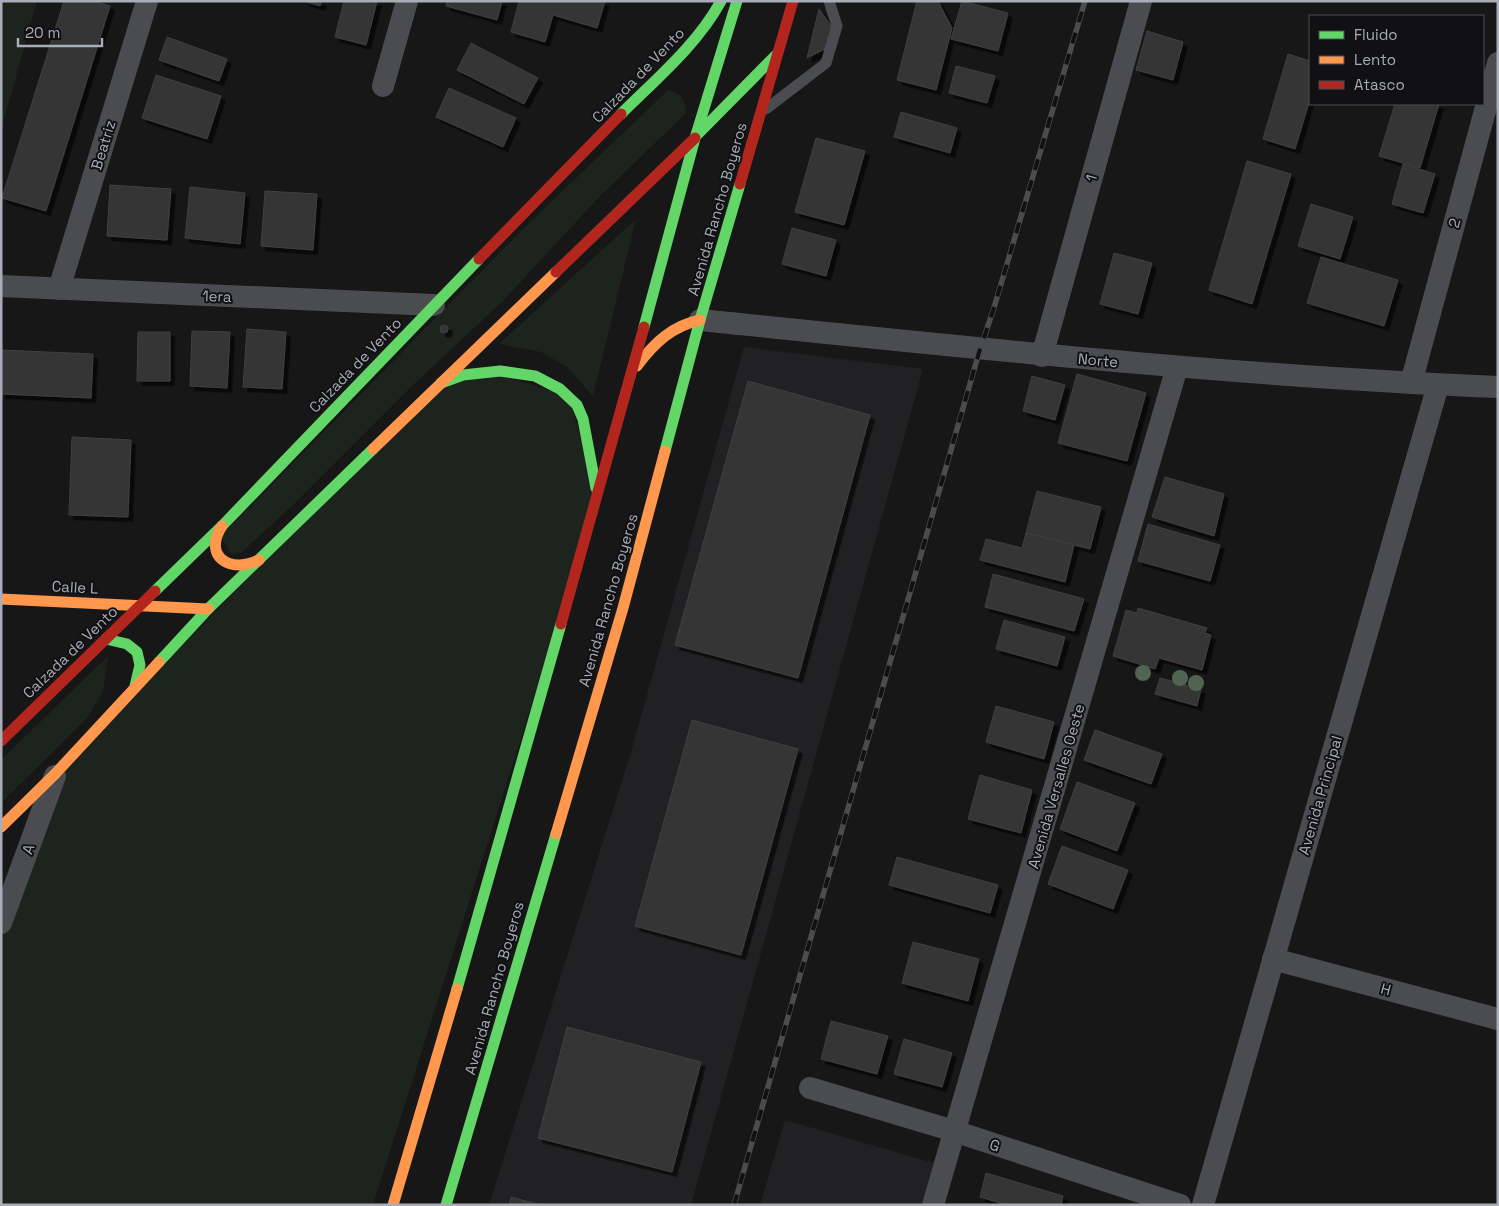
<svg xmlns="http://www.w3.org/2000/svg" width="1499" height="1206" font-family="'Space Grotesk',sans-serif">
<style>
.built{fill:#212123}
.green{fill:#1d241e}
.building{fill:#353536;stroke:#3f4043;filter:url(#shadow)}
.lines{fill:none;stroke-linecap:round;stroke-linejoin:round}
.lane{stroke:#4b4c50;stroke-width:11}
.street{stroke:#4b4c50;stroke-width:22}
.fast{stroke:#63d668;stroke-width:11}
.slow{stroke:#ff974d;stroke-width:11}
.jam{stroke:#b3261e;stroke-width:11}
.rail-casing{stroke:#4b4c4f;stroke-width:5.5}
.rail{stroke:#111113;stroke-width:4;stroke-dasharray:11;stroke-linecap:butt}
.tree{fill:#506451}
.labels{text-anchor:middle;dominant-baseline:central;stroke-width:4;stroke-linejoin:round;paint-order:stroke}
.street-label{font-size:15px;fill:#a8adb8;stroke:#111113}
</style>
<defs>
<filter id="shadow"><feDropShadow dx="4.5" dy="4.5" stdDeviation="0" flood-color="#0009"/></filter>
</defs>
<rect width="100%" height="100%" fill="#171717"/>
<g class="built">
<path d="M744,347L923,369L691,1205H489L631,752Z"/>
<path d="M785,1120L934,1163L921,1205H760Z"/>
</g>
<g class="green">
<path d="M1,1H37L1,131Z"/>
<path d="M668,90C681,94 686,99 686,113L599,197L503,301L414,384L295,503L241,553L231,554L221,536L530,222Z"/>
<path d="M636,219L593,396L567,367L541,352L499,344Z"/>
<path d="M490,372L569,396L597,498L373,1205H1V923L55,774L441,383Z"/>
<path d="M108,656L103,691L88,717L1,803V760Z"/>
</g>
<g class="building">
<path d="M64,1H94L110,6L46,211L2,198Z"/>
<path d="M304,1H322L320,6Z"/>
<path d="M344,1H377L366,45L335,37Z"/>
<path d="M447,1H502L497,20L446,6Z"/>
<path d="M519,1H605L597,28L553,15L545,42L511,32Z"/>
<path d="M917,1H938L952,28L936,90L897,80Z"/>
<path d="M962,1L1008,13L998,51L951,39Z"/>
<path d="M819,9L831,26L825,49L807,58Z"/>
<path d="M1147,31L1183,42L1173,80L1136,70Z"/>
<path d="M167,37L227,59L219,81L159,60Z"/>
<path d="M471,43L538,78L524,104L457,70Z"/>
<path d="M1288,54L1310,61V99L1295,149L1263,139Z"/>
<path d="M956,66L995,76L987,103L949,93Z"/>
<path d="M156,75L221,96L207,139L142,118Z"/>
<path d="M449,88L516,118L503,147L436,117Z"/>
<path d="M1395,104H1439L1420,168L1379,156Z"/>
<path d="M901,112L957,128L950,153L894,137Z"/>
<path d="M816,138L865,151L844,225L795,212Z"/>
<path d="M1247,161L1291,174L1252,304L1209,290Z"/>
<path d="M1403,164L1435,174L1423,213L1392,204Z"/>
<path d="M110,185L171,189L167,240L107,236Z"/>
<path d="M190,187L245,193L240,244L185,238Z"/>
<path d="M265,191L317,194L313,250L261,246Z"/>
<path d="M1311,204L1353,217L1340,259L1298,246Z"/>
<path d="M792,228L836,240L826,276L782,264Z"/>
<path d="M1114,253L1152,263L1138,314L1100,304Z"/>
<path d="M1321,257L1398,280L1384,326L1307,303Z"/>
<circle cx="444" cy="329" r="4"/>
<path d="M247,329L286,332L282,389L243,387Z"/>
<path d="M192,331L230,332L227,388L190,386Z"/>
<path d="M138,332H170V381H137Z"/>
<path d="M1,350L93,354L91,398L1,394Z"/>
<path d="M1077,374L1146,393L1127,461L1058,443Z"/>
<path d="M1032,376L1065,385L1055,420L1023,411Z"/>
<path d="M748,381L870,415L798,678L675,645Z"/>
<path d="M72,437L131,440L128,517L69,515Z"/>
<path d="M1165,477L1224,494L1214,536L1152,517Z"/>
<path d="M1037,491L1101,507L1090,549L1026,533Z"/>
<path d="M1148,524L1220,545L1210,581L1138,561Z"/>
<path d="M1026,533L1074,545L1065,582L980,560L986,539L1022,548Z"/>
<path d="M993,574L1084,599L1074,631L985,607Z"/>
<path d="M1138,608L1207,628L1205,633L1211,635L1202,670L1159,658L1155,669L1113,656L1126,610L1137,613Z"/>
<path d="M1004,620L1065,637L1057,666L996,649Z"/>
<path d="M1160,678L1201,689L1197,706L1155,694Z"/>
<path d="M996,706L1054,722L1044,759L986,742Z"/>
<path d="M692,720L798,749L741,955L635,926Z"/>
<path d="M1095,730L1162,754L1151,784L1084,760Z"/>
<path d="M980,775L1032,790L1021,833L968,819Z"/>
<path d="M1077,782L1135,803L1117,851L1060,829Z"/>
<path d="M1062,846L1128,870L1113,909L1048,884Z"/>
<path d="M897,857L998,885L990,913L889,885Z"/>
<path d="M913,942L979,959L968,1001L902,983Z"/>
<path d="M831,1021L888,1036L877,1074L821,1059Z"/>
<path d="M567,1027L701,1062L672,1172L538,1138Z"/>
<path d="M904,1039L952,1053L942,1087L894,1074Z"/>
<path d="M986,1173L1063,1196L1061,1205H1007L980,1197Z"/>
<path d="M511,1197L541,1205H509Z"/>
</g>
<g class="lines">
<path class="lane" d="M766,109L826,63L837,26L829,1"/>
<g class="street">
<path d="M383,86L407,1"/>
<path d="M1,286L434,305"/>
<path d="M59,289L147,1"/>
<path d="M700,320C965,347 1231,376 1498,387"/>
<path d="M1042,356L1141,1"/>
<path d="M1411,383L1498,63"/>
<path d="M1,923L55,776"/>
<path d="M1273,959L1498,1019"/>
<path d="M810,1088L954,1131L1180,1205"/>
<path d="M933,1205L1177,367"/>
<path d="M1203,1205L1438,385"/>
</g>
<g class="fast">
<path d="M621,114C656,79 697,45 721,1"/>
<path d="M697,135L776,55"/>
<path d="M644,327L695,138L737,1"/>
<path d="M441,383L463,375L500,371L535,376L560,389L577,405L583,419L596,488"/>
<path d="M665,451L700,320L740,184"/>
<path d="M155,591L222,526L479,259"/>
<path d="M106,639L127,644L137,652L140,665L135,686"/>
<path d="M159,662L208,609L373,449"/>
<path d="M457,989L561,624"/>
<path d="M446,1205L556,834"/>
</g>
<g class="slow">
<path d="M637,366C654,343 672,326 700,320"/>
<path d="M373,449L556,272"/>
<path d="M222,526C202,557 231,574 259,560"/>
<path d="M1,599L208,609"/>
<path d="M1,827L55,774L159,662"/>
<path d="M556,834L623,608L665,451"/>
<path d="M393,1205L457,989"/>
</g>
<g class="jam">
<path d="M740,184L793,1"/>
<path d="M479,259L621,114"/>
<path d="M556,272L695,138"/>
<path d="M561,624L644,327"/>
<path d="M1,741L155,591"/>
</g>
<defs>
<path id="rail" d="M734,1205L980,349L993,311L1085,1"/>
</defs>
<use href="#rail" class="rail-casing"/>
<use href="#rail" class="rail"/>
</g>
<g class="tree">
<circle cx="1143" cy="673" r="8"/>
<circle cx="1180" cy="678" r="8"/>
<circle cx="1196" cy="683" r="8"/>
</g>
<g class="labels">
<g class="street-label">
<text transform="translate(638 75) rotate(-46)">Calzada de Vento</text>
<text transform="translate(103 145) rotate(-73)">Beatriz</text>
<text transform="translate(1091 178) rotate(-74)">1</text>
<text transform="translate(717 209) rotate(-74)">Avenida Rancho Boyeros</text>
<text transform="translate(1454 223) rotate(-75)">2</text>
<text transform="translate(217 296) rotate(2)">1era</text>
<text transform="translate(1098 360) rotate(5)">Norte</text>
<text transform="translate(355 365) rotate(-46)">Calzada de Vento</text>
<text transform="translate(75 587) rotate(3)">Calle L</text>
<text transform="translate(608 600) rotate(-74)">Avenida Rancho Boyeros</text>
<text transform="translate(70 652) rotate(-44)">Calzada de Vento</text>
<text transform="translate(1056 786) rotate(-74)">Avenida Versalles Oeste</text>
<text transform="translate(1320 795) rotate(-74)">Avenida Principal</text>
<text transform="translate(28 849) rotate(-70)">A</text>
<text transform="translate(494 988) rotate(-74)">Avenida Rancho Boyeros</text>
<text transform="translate(1386 989) rotate(15)">H</text>
<text transform="translate(995 1145) rotate(18)">G</text>
</g>
</g>
<rect width="1499" height="1206" fill="none" stroke="#a8adb8" stroke-width="5"/>
<rect x="1309" y="15" width="175" height="90" fill="#111113" stroke="#4d4f55"/>
<rect x="1319" y="31" width="25" height="8" fill="#63d668" stroke="#4d4f55"/>
<text x="1354" y="40" font-size="15" fill="#a8adb8">Fluido</text>
<rect x="1319" y="56" width="25" height="8" fill="#ff974d" stroke="#4d4f55"/>
<text x="1354" y="65" font-size="15" fill="#a8adb8">Lento</text>
<rect x="1319" y="81" width="25" height="8" fill="#b3261e" stroke="#4d4f55"/>
<text x="1354" y="90" font-size="15" fill="#a8adb8">Atasco</text>
<path d="M18 38v8h84v-8" fill="none" stroke="#a8adb8" stroke-width="2.5"/>
<text x="25" y="38" font-size="15" fill="#a8adb8" stroke="#111113" stroke-width="4" paint-order="stroke">20 m</text>
</svg>
